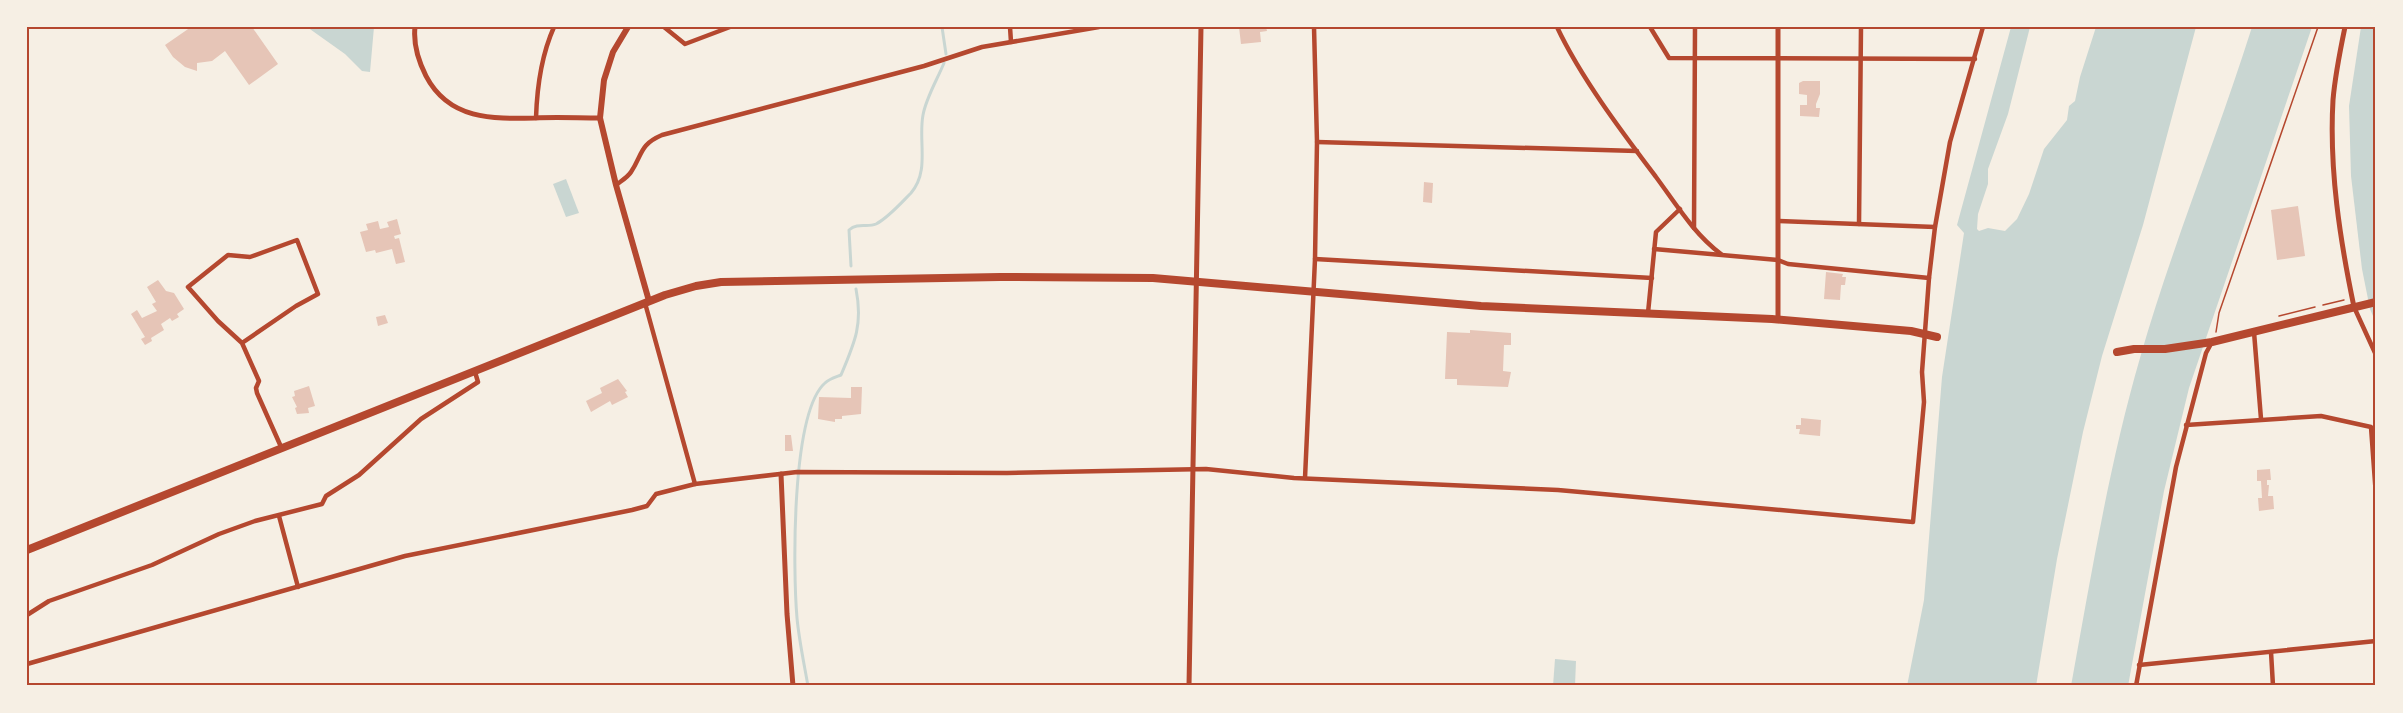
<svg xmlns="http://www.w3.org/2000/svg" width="2403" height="713" font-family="Signika,sans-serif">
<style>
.water{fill:#c9d6d2}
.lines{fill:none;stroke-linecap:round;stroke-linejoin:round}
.stream{stroke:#c9d6d2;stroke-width:3}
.building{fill:#e6c5b7}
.path{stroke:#b5482f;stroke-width:1.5}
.minor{stroke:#b5482f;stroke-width:4.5}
.tertiary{stroke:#b5482f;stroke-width:5}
.secondary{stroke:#b5482f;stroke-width:6}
.trunk{stroke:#b5482f;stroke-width:8}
.neatline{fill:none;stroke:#b5482f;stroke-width:2}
</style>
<rect width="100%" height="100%" fill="#f6efe4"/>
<g class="water">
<path d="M307,27H374L370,72L362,71L345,54Z"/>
<path d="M2011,27H2030L2008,114L1988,169V184L1978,214L1977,229L1979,231L1988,228L2005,231L2017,219L2029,194L2044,149L2067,120L2069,106L2075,101L2080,77L2096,27H2196L2143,225L2102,356L2083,432L2057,559L2036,686H1907L1924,600L1942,377L1964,233L1957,225Z"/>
<path d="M2252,27H2312L2189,388L2164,491L2128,686H2071C2091,576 2109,465 2140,358C2172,246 2217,138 2252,27Z"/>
<path d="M2361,27H2376V323L2370,309L2362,269L2351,176L2349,106Z"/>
<path d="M566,179L579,213L566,217L553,184Z"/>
<path d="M1555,659L1576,661L1575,686H1553Z"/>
</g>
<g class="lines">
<g class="stream">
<path d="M942,27L946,54"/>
<path d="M851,266L849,230C858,222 867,228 876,224C888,218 902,202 911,193C930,171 918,141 923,115C926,98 937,80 944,63"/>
<path d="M808,686C804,663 799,640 797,618C793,572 791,413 825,383C829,379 836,377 841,375C855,342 863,324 856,289"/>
</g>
</g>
<g class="building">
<path d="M191,27H252L278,64L249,85L225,51L212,61L197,63V71L185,67L173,57L165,45Z"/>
<path d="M1239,27H1266L1267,31L1260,32L1261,42L1241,44Z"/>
<path d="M1803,81H1820V94L1816,104V108H1820L1819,117L1800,116V105H1807V95L1799,94V83Z"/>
<path d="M1424,182L1433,183L1432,203L1423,202Z"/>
<path d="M2298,206L2305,256L2277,260L2271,210Z"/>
<path d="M397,219L401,234L394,236L395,239L399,238L405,262L396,264L392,249L376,253L375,250L366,252L360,232L368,230L366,224L378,221L380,229L389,227L387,222Z"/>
<path d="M1826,272L1843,274L1842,277H1846L1845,285H1841L1840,300L1824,299Z"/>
<path d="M158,280L166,291L174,293L184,309L177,314L179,317L172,321L170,318L161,324L164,330L151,338L152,341L145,345L141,339L145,337L131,314L137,310L142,318L157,311L152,304L156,302L147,287Z"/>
<path d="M385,315L388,323L378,326L376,317Z"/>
<path d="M1470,330L1511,333V345H1504L1503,371L1511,372L1508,387L1457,385V379H1445L1447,332L1470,333Z"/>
<path d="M618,379L627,391L625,392L628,397L612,405L610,401L591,412L586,401L602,393L600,388Z"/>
<path d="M309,386L315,406L308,408L309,413L297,414L295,408L297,407L292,397L295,396L294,391Z"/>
<path d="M851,387H862L861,414L842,416V419H835V422L818,419L819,397L851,398Z"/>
<path d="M1801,418L1821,420L1820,436L1799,434L1800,429H1796V425H1801Z"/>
<path d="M785,435H791L793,451H785Z"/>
<path d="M2270,469L2271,480H2267V485H2269L2268,496H2273L2274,509L2259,511L2258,498H2262L2261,481H2257V470Z"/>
</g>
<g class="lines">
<g class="path">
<path d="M2323,305L2344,300"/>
<path d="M2279,316L2315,307"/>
<path d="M2216,332L2219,313L2318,27"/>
</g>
<g class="minor">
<path d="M664,27L685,44L730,27"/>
<path d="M1010,27L1011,42"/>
<path d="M1557,27C1581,78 1622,132 1656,177C1676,204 1694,234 1721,254"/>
<path d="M1650,27L1669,58L1975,59"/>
<path d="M536,118C537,86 541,56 554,27"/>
<path d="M1317,142L1637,151"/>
<path d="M616,185C621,181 628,177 631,172C643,154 639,145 662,135L924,66L982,47L1099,27"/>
<path d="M1779,221L1935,227"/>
<path d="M1859,224L1861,27"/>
<path d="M1694,228L1695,27"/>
<path d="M1654,249L1778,260L1788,264L1929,278"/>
<path d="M1315,259L1652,278"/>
<path d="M645,303L695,484"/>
<path d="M2354,307L2376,355"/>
<path d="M1648,313L1656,232L1680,209"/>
<path d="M2254,332L2261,419"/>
<path d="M242,343L296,306L318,294L297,240L250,257L228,255L188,287L218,321L242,343L259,381L256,388L257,393L282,449"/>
<path d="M2186,425L2321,416L2371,427L2376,496"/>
<path d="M1305,478L1315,259L1317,142L1314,27"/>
<path d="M279,516L298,587"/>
<path d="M27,615L49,601L152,565L219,534L255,521L322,504L326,496L359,475L421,419L478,382L475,372"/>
<path d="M2271,652L2273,686"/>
<path d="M27,664L405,556L632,510L647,506L656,494L695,484L797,472L1007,473L1206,469L1294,478L1558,490L1913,522L1924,402L1922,372L1929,278L1935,227L1950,142L1983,27"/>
<path d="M2139,665L2376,641"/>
<path d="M2136,686L2176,467L2206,353L2212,342"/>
</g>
<g class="tertiary">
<path d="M415,27C413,45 418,60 426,76C449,120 492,119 535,118C556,117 578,118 600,118"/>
<path d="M2345,27C2340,51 2335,76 2333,100C2329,169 2340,240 2354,307"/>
<path d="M1778,320V27"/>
<path d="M781,474L787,614L793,686"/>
<path d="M1189,686L1201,27"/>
</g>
<path class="secondary" d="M628,27L613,52L604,80L600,118L616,185L649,301"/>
<g class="trunk">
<path d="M2117,352L2134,349H2165L2212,342L2376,302"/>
<path d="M27,550L665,295L696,286L721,282L1000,277L1153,278L1481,306L1772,319L1911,331L1937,337"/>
</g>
</g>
<rect width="2403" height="713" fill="none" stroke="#f6efe4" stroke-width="57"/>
<rect x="28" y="28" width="2346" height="656" class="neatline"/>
</svg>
